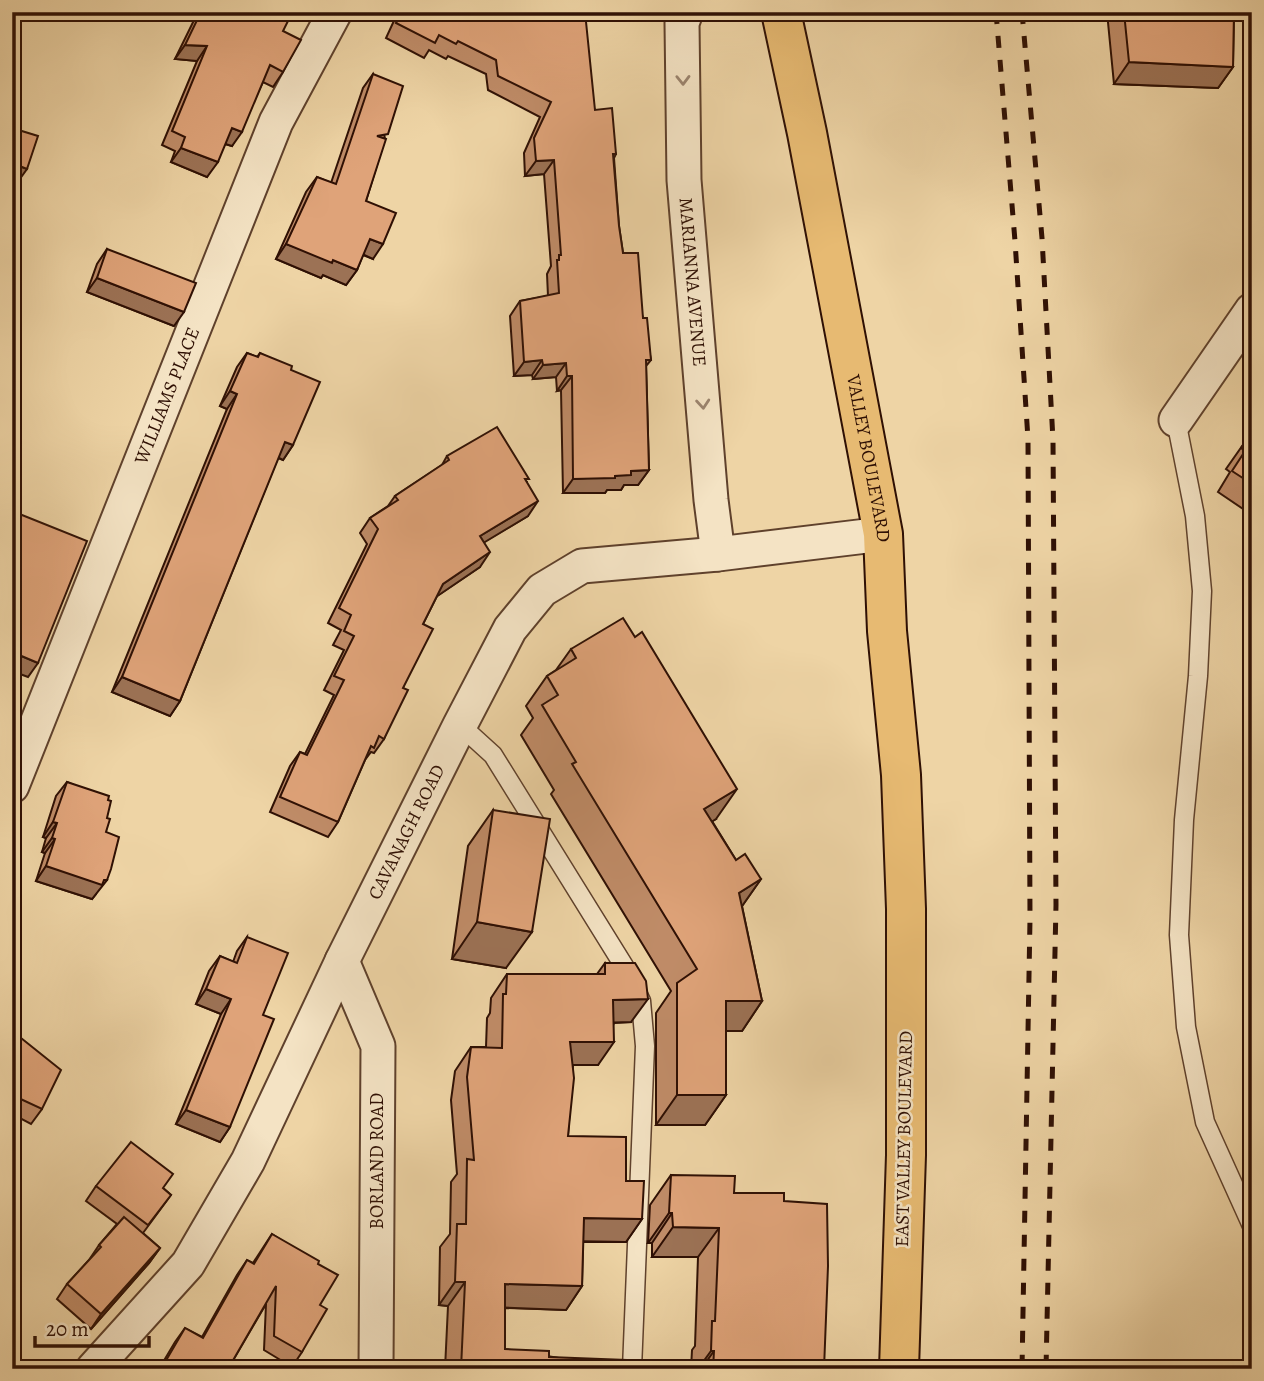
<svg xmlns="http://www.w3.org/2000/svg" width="1264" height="1381" font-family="Alegreya,serif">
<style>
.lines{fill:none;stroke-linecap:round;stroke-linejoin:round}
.lane-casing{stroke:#5f412c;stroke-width:21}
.street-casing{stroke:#5f412c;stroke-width:37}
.primary-casing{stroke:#2f1004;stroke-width:42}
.lane{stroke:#f4e3c4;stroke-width:18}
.street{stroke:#f4e3c4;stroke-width:33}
.primary{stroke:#e7ba72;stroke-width:38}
.rail{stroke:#2f1004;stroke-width:5;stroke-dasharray:12 12;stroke-linecap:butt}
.wall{fill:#c08c68;stroke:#2f1004;stroke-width:2}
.shaded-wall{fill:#9c7255;stroke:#2f1004;stroke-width:2}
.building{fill:#dfa379;stroke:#2f1004;stroke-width:2}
.oneway{stroke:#9b846e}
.labels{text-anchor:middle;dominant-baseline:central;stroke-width:5;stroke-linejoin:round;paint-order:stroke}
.street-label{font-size:19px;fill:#2f1004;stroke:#f4e3c4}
</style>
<rect width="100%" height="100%" fill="#eed4a5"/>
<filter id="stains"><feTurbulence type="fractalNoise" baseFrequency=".00286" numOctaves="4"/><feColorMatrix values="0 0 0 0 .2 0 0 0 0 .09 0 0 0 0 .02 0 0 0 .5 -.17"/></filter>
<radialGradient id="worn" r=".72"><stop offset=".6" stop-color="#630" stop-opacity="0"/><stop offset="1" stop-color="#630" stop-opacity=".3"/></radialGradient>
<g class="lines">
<defs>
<g id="lane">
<path d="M1176,420L1195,516L1202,591L1198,676L1184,820L1179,935L1186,1027L1205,1122L1252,1226"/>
<path d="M460,725L493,755L624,966L641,1001L645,1046L632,1369"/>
</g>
<g id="street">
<path id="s1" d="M686,12L682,23L684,180L711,500L718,554"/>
<path d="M1176,420L1252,310"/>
<path id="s2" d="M12,786L276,122L335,12"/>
<path d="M342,961L378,1046L376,1369"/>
<path id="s3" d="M93,1369L188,1264L248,1161L342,961L460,725L510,629L542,590L582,566L718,554L883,534"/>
</g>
<g id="primary">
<path id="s4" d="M781,12L807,133L883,534L887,631L901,775L906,909V1155L899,1369"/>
</g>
</defs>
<use href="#lane" class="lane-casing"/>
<use href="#street" class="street-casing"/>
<use href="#primary" class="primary-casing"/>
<use href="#lane" class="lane"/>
<use href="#street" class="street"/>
<use href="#primary" class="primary"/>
<g class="rail">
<path d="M996,12L1015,241L1028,439L1030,919L1022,1369"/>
<path d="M1022,12L1042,238L1053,440L1056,905L1046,1369"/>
</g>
</g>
<g class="wall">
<path d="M198,12H275L283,31V72L273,87L263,82L232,146L225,144L207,177L171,162L175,151L162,145L197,61L175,59Z"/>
<path d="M398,12H494L500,15L595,110L616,154L614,158L619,226L623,253L643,318L651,360L646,366L649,470L638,485H624L621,490H607L605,493H563L561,390L557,391L556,377L533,379L532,375L514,376L510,316L520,301L548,296L547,274L551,266L544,174L525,176L524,153L540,117L488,90L486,74L448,56L446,59L429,50L424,58L386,38Z"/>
<path d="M1107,12H1234L1233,67L1218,88L1114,84Z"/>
<path d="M373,74L385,139L366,201L373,259L363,255L357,270L346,285L323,275L321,278L276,259L306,192L317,177L331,183L363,88Z"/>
<path d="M107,249L174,326L87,292L97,264Z"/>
<path d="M247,353L257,357L260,353L291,370L293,445L283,460L278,458L180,701L170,716L112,692L227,409L220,406L237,367Z"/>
<path d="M1252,432V515L1218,492L1230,472L1226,469Z"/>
<path d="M447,456L527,482L528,516L484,542L480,567L437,596L423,624L403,688L384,739L374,753L371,752L365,760L338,822L328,837L270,812L290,766L300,752L305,754L334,695L324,690L344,650L333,645L341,630L328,623L367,544L360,533L370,518L388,506L395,496L442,465Z"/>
<path d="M571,649L716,819L712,821L736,860L761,879L742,906L762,1001L742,1031H726V1095L705,1125H656V1013L671,991L551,794L554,790L521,735L533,718L526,706L547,676L556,670Z"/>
<path d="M67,782L108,800L106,832L96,894L92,899L36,881L45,853L42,852L46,838L43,837L56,796Z"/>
<path d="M493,810L506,968L452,959L468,846Z"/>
<path d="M247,937L230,1127L220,1142L176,1124L221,1014L196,1004L209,971L220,956L233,962L237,951Z"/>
<path d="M605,963L631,1022L614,1023L598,1065H573L568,1136L626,1181L642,1219L626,1242H583L582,1286L566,1310L505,1308V1349L625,1369H445L448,1306L439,1305L440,1247L450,1234L451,1182L457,1174L451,1100L455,1071L471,1047H486L487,1018L490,1013L491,998L507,974H597Z"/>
<path d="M21,1038L42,1109L31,1124L12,1114V1050Z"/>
<path d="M671,1175L734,1193L784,1201L824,1369H691L692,1350L695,1346L698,1257H652V1243H648L650,1205Z"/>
<path d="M96,1186L163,1188L171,1195L143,1233L160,1248L149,1263L91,1329L57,1299L67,1284L89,1260L99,1245L117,1224L86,1201Z"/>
<path d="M272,1234L318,1264L320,1305L302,1352L292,1367L264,1350L266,1304L228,1369H159L175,1342L185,1328L202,1337L237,1275L247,1260L253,1263Z"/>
</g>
<g class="shaded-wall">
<path d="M185,45L207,46L197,61L175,59Z"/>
<path d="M1129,62L1233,67L1218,88L1114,84Z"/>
<path d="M232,128L242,132L232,146L222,143Z"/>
<path d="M181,148L218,162L207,177L171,162Z"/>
<path d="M554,160L544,174L525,176L536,161Z"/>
<path d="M12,163L27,169L17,183L12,182Z"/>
<path d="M370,239L383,244L373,259L360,253Z"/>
<path d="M286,244L333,260L357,270L346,285L323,275L321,278L276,259Z"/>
<path d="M97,278L184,312L174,326L87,292Z"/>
<path d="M542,360L532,375L514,376L524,362Z"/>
<path d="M566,363L556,377L533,379L543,365Z"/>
<path d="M567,376H572L561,390L557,391Z"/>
<path d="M230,391L237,394L227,409L220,406Z"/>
<path d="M285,442L293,445L283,460L275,456Z"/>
<path d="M649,470L638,485H624L621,490H607L605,493H563L573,479L615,476L631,471Z"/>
<path d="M538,501L528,516L470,551L480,536Z"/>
<path d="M490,552L480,567L433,599L443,584Z"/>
<path d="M12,652L38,663L28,677L12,671Z"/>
<path d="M122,677L180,701L170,716L112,692Z"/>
<path d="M737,789L716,819L684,839L704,809Z"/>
<path d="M53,822L57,823L46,838L43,837Z"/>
<path d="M52,838L55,839L45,853L42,852Z"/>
<path d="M46,866L107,880L92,899L36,881Z"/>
<path d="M761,879L740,909L739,893Z"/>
<path d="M477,922L532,932L506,968L452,959Z"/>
<path d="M206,989L231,999L221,1014L196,1004Z"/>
<path d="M648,999L631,1022L597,1023L613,1000Z"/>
<path d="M726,1001H762L742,1031H705Z"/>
<path d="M570,1042H614L598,1065H554Z"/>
<path d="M677,1095H726L705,1125H656Z"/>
<path d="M186,1110L230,1127L220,1142L176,1124Z"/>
<path d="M669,1213H672L652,1243H648Z"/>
<path d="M584,1218L642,1219L626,1242L568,1241Z"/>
<path d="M673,1227L719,1228L698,1257H652Z"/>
<path d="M160,1248L149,1263L91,1329L101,1314Z"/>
<path d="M455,1282H465L448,1306L439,1305Z"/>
<path d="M505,1284L582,1286L566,1310L489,1307Z"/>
<path d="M711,1351H714L701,1369H698Z"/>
</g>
<g class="building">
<path d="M201,12H275L289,19L283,31L301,40L283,72L270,65L242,132L232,128L218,162L181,148L185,137L172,131L207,46L185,45Z"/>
<path d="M401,12H494L500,15L532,12H585L595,110L612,108L616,154H613L619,226L623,253H638L643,318H647L651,360H646L649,470L631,471V475L615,476V478L573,479L572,376H567L566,363L543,365L542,360L524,362L520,301L559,293L557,260H559V255H561L554,160L536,161L534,138L551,102L498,76L496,60L458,41L456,44L439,35L435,43L396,23Z"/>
<path d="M1124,12H1234L1233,67L1129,62Z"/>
<path d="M373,74L403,86L388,134L377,136L386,139L366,201L396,213L383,244L370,239L357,270L333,260L332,263L286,244L317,177L336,184Z"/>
<path d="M12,128L38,136L27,169L12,163Z"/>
<path d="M107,249L196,283L184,312L97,278Z"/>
<path d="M247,353L258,357L260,353L292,366L291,370L320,382L293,445L285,442L180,701L122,677L237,394L230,391Z"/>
<path d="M497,427L529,479H525L538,501L480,536L490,552L443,584L423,624L433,629L403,688L408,690L384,739L379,736L374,748L371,746L338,822L280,797L300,752L307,755L344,680L334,676L354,636L344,631L351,615L339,608L378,529L370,518L398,500L395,496L449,460L447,456Z"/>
<path d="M1252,432V484L1232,471L1245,451L1241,448Z"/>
<path d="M12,511L87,541L38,663L12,652Z"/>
<path d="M623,618L635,637L642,632L737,789L704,809L736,860L745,854L761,879L739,893L762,1001H726V1095H677V983L697,969L572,764L576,762L542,705L558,695L547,676L576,658L571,649Z"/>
<path d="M67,782L109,796L108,800L111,801L107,818L110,819L106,832L119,837L111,869L107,880H104L102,885L46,866L55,839L52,838L57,823L53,822Z"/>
<path d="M493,810L550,819L532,932L477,922Z"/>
<path d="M247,937L288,953L263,1015L274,1019L230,1127L186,1110L231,999L206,989L220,956L237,963Z"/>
<path d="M605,963H635L646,981L648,999L613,1000L614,1042H570L574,1078L568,1136L626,1137V1181H644L642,1219L584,1218L582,1286L505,1284V1349L549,1351V1357L626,1360L625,1369H461L465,1282H455L457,1224H466L467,1159L474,1160L467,1077L471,1047L502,1048L503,994H506L507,974H605Z"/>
<path d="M21,1038L61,1070L42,1109L12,1095V1055Z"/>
<path d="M131,1142L173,1174L163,1188L171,1195L148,1225L96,1186Z"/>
<path d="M671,1175L735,1176L734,1193H784V1201L827,1204L828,1266L824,1369H713L714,1351H711L712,1321H715L719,1228L673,1227L672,1213H669Z"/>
<path d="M124,1217L160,1248L101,1314L67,1284L101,1247L99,1245Z"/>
<path d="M272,1234L319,1261L318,1264L338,1275L320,1305L327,1309L302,1352L274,1336L276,1286L228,1369H161L185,1328L203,1338L247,1260L254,1264Z"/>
</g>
<defs><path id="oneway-chevron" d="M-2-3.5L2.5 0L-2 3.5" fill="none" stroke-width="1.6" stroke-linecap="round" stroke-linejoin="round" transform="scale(1.75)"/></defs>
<g class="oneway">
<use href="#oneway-chevron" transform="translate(683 80) rotate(89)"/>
<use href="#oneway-chevron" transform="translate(703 404) rotate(85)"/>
</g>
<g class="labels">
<g class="street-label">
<text stroke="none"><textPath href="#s1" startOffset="271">MARIANNA AVENUE</textPath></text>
<text stroke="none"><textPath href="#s2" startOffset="420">WILLIAMS PLACE</textPath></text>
<text stroke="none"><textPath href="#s4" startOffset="455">VALLEY BOULEVARD</textPath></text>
<text stroke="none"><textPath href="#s3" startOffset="626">CAVANAGH ROAD</textPath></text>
<text transform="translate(904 1139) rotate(-89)">EAST VALLEY BOULEVARD</text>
<text transform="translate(377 1161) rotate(-90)">BORLAND ROAD</text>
</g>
</g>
<rect width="1264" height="1381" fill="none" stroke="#eed4a5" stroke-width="42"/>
<rect x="14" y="14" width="1236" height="1353" fill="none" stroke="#2f1004" stroke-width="3.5"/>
<rect x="21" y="21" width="1222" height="1339" fill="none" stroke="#2f1004" stroke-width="2"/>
<path d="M35 1336v10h114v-10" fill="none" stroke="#2f1004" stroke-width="3.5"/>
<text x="46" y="1336" font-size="21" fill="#2f1004" stroke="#f4e3c4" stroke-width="5" paint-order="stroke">20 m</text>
<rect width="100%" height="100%" filter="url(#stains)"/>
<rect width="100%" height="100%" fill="url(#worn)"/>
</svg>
